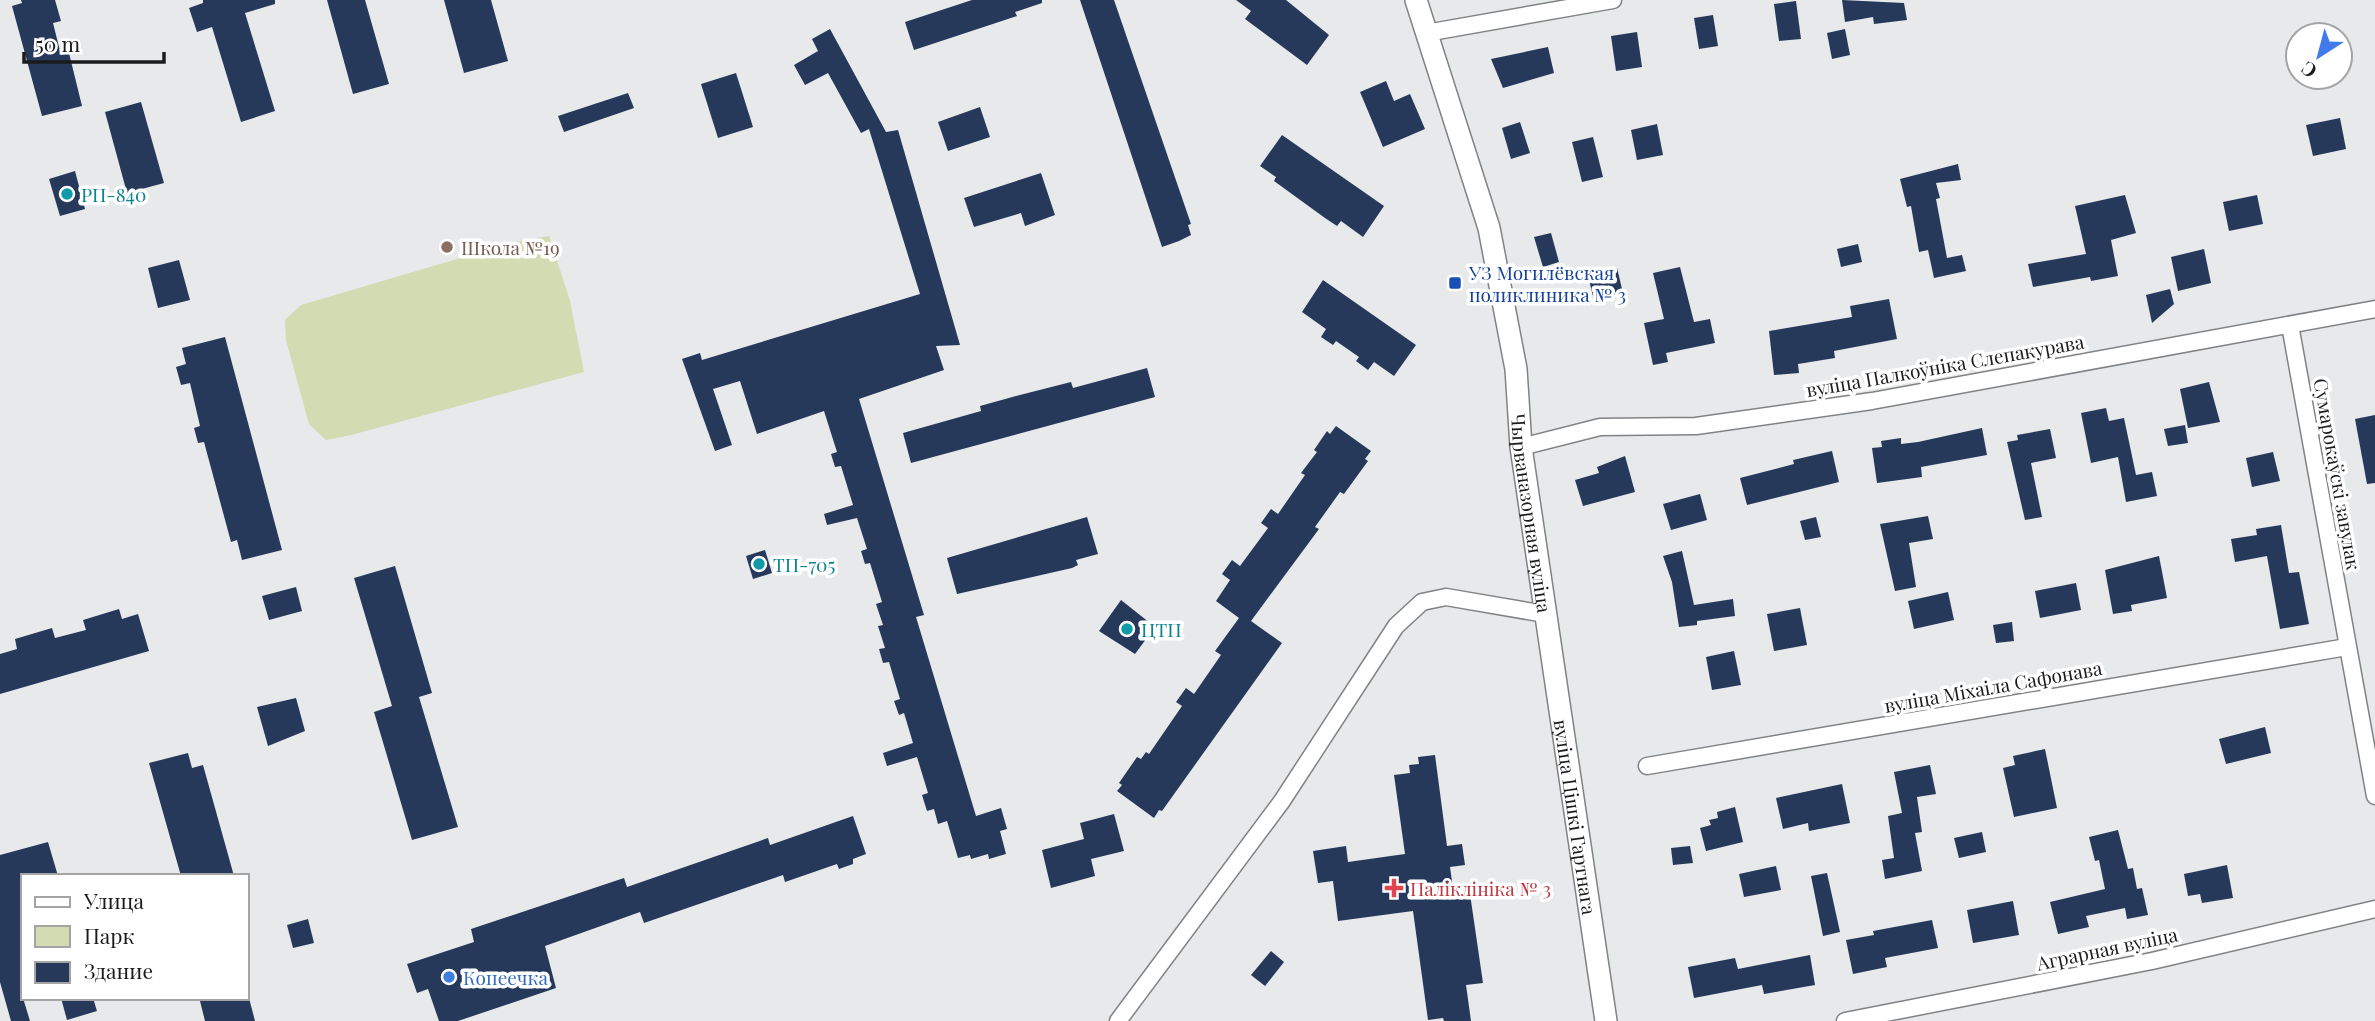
<svg xmlns="http://www.w3.org/2000/svg" width="2375" height="1021" font-family="'Playfair Display',serif">
<style>
.green{fill:#d2dbb1}
.building{fill:#26395b}
.lines{fill:none;stroke-linecap:round;stroke-linejoin:round}
.street-casing{stroke:#818284;stroke-width:19}
.secondary-casing{stroke:#818284;stroke-width:24}
.street{stroke:#fff;stroke-width:16}
.secondary{stroke:#fff;stroke-width:21}
.culture-dot{fill:#0f9aa8;stroke:#fff;stroke-width:2.5}
.education-dot{fill:#8d6e63;stroke:#fff;stroke-width:2.5}
.transit-dot{fill:#1a4fb4;stroke:#fff;stroke-width:2.5}
.health-dot{fill:#e0444e;stroke:#fff;stroke-width:2.5}
.shop-dot{fill:#3f7fe0;stroke:#fff;stroke-width:2.5}
.labels{text-anchor:middle;dominant-baseline:central;stroke-width:7;stroke-linejoin:round;paint-order:stroke}
.culture-label{font-size:19px;fill:#0d838f;stroke:#fff;text-anchor:start}
.education-label{font-size:19px;fill:#785e54;stroke:#fff;text-anchor:start}
.transit-label{font-size:19px;fill:#164399;stroke:#fff;text-anchor:start}
.street-label{font-size:19px;fill:#1b1b1c;stroke:#fff}
.health-label{font-size:19px;fill:#be3a42;stroke:#fff;text-anchor:start}
.shop-label{font-size:19px;fill:#366cbe;stroke:#fff;text-anchor:start}
</style>
<rect width="100%" height="100%" fill="#e7e9eb"/>
<path class="green" d="M549,236L570,301L584,372L351,435L326,440L309,424L286,340L285,320L301,305L515,242Z"/>
<g class="building">
<path d="M21,0H55L61,21L53,23L61,55L69,53L82,106L42,116L12,6L22,3Z"/>
<path d="M203,0H275V4L245,13L275,111L241,122L212,27L197,32L189,8L203,3Z"/>
<path d="M327,0H365L389,84L353,94Z"/>
<path d="M444,0H491L508,61L464,73Z"/>
<path d="M972,0H1042V3L1015,12L1017,16L914,50L905,22Z"/>
<path d="M1080,0H1114L1191,224L1188,225L1191,235L1179,241L1162,247Z"/>
<path d="M1236,0H1286L1329,35L1307,65L1245,19L1251,11Z"/>
<path d="M1842,0L1904,3L1907,20L1874,24L1873,17L1845,22Z"/>
<path d="M1796,1L1801,39L1779,41L1774,4Z"/>
<path d="M1713,15L1718,46L1699,49L1694,18Z"/>
<path d="M830,29L886,132L898,130L960,345L936,346L944,370L859,399L924,615L916,617L976,816L1001,808L1007,829L1000,831L1006,854L989,859L988,854L971,859L970,855L958,858L947,821L938,824L934,809L927,811L922,795L928,793L917,757L887,766L883,753L913,743L904,713L899,715L894,701L900,699L889,662L883,663L879,649L885,648L878,626L883,625L876,604L882,602L870,563L865,564L861,551L867,549L857,518L827,525L824,514L853,505L841,466L835,467L831,454L837,452L824,411L757,434L740,381L713,389L732,445L715,451L682,359L700,353L702,360L920,294L869,129L861,133L828,73L805,85L794,65L818,51L812,39Z"/>
<path d="M1845,29L1850,55L1832,59L1827,33Z"/>
<path d="M1637,32L1642,67L1616,71L1611,36Z"/>
<path d="M1548,47L1554,73L1503,88L1491,59Z"/>
<path d="M736,73L753,127L718,138L701,84Z"/>
<path d="M1386,81L1394,101L1410,94L1425,129L1383,147L1360,92Z"/>
<path d="M628,93L634,108L564,132L558,116Z"/>
<path d="M141,102L164,183L127,193L105,112Z"/>
<path d="M980,107L990,137L948,151L938,122Z"/>
<path d="M2340,118L2346,149L2313,156L2306,125Z"/>
<path d="M1520,122L1530,153L1511,159L1502,128Z"/>
<path d="M1657,124L1663,155L1637,160L1631,130Z"/>
<path d="M1282,135L1384,206L1363,237L1341,221L1337,226L1325,218L1274,181L1276,177L1260,166Z"/>
<path d="M1593,137L1603,177L1582,182L1572,142Z"/>
<path d="M1958,164L1961,180L1936,183L1940,198L1936,199L1947,258L1962,255L1966,271L1934,278L1928,250L1919,252L1911,206L1907,207L1900,179Z"/>
<path d="M75,171L85,209L60,216L49,179Z"/>
<path d="M1041,173L1055,215L1025,226L1021,213L974,227L964,198Z"/>
<path d="M2125,195L2136,233L2111,240L2118,276L2091,281L2090,277L2033,287L2028,264L2086,254L2075,206Z"/>
<path d="M2257,195L2263,224L2229,231L2223,202Z"/>
<path d="M1551,233L1559,262L1543,267L1534,237Z"/>
<path d="M1858,244L1862,262L1841,267L1837,249Z"/>
<path d="M2204,249L2211,283L2178,291L2171,257Z"/>
<path d="M179,260L190,300L158,308L148,268Z"/>
<path d="M1680,267L1694,322L1710,319L1715,343L1666,353L1668,362L1653,365L1644,323L1664,319L1653,273Z"/>
<path d="M1617,268L1623,293L1594,300L1588,276Z"/>
<path d="M1323,280L1416,345L1394,376L1374,362L1368,370L1356,361L1359,357L1336,341L1333,345L1321,337L1326,329L1302,312Z"/>
<path d="M2170,289L2174,304L2152,323L2146,295Z"/>
<path d="M1889,299L1897,339L1834,351L1835,358L1798,364L1799,373L1774,375L1769,331L1852,317L1850,306Z"/>
<path d="M225,337L282,550L242,560L237,540L231,542L204,442L198,443L194,428L200,426L190,383L181,385L176,367L186,364L182,348Z"/>
<path d="M1147,368L1155,397L911,463L903,433L981,411L980,406L1016,396L1071,382L1073,388Z"/>
<path d="M2209,382L2220,422L2188,428L2180,389Z"/>
<path d="M2106,408L2109,421L2124,418L2136,475L2152,472L2157,496L2126,502L2118,457L2091,463L2081,413Z"/>
<path d="M2375,415V483L2367,484L2355,419Z"/>
<path d="M2185,425L2188,443L2168,446L2164,429Z"/>
<path d="M1336,426L1371,451L1365,459L1368,461L1344,494L1340,492L1315,527L1319,529L1251,621L1282,643L1162,811L1159,810L1154,818L1117,791L1122,785L1119,783L1137,757L1141,759L1146,752L1149,754L1182,706L1176,702L1186,688L1194,694L1221,655L1215,651L1239,618L1216,601L1230,580L1222,574L1232,560L1240,566L1268,528L1261,523L1271,509L1278,514L1305,475L1301,473L1317,452L1314,450L1327,431L1330,434Z"/>
<path d="M1982,428L1987,455L1921,467L1922,477L1877,483L1872,448L1882,447L1881,441L1901,438V444L1918,442Z"/>
<path d="M2050,429L2056,458L2031,463L2042,517L2025,520L2007,442L2018,440L2017,435Z"/>
<path d="M1832,451L1839,482L1747,505L1740,478L1794,464L1793,460Z"/>
<path d="M2273,452L2280,481L2252,487L2246,458Z"/>
<path d="M1625,456L1635,492L1583,506L1575,480L1599,473L1597,467Z"/>
<path d="M1700,494L1707,520L1671,530L1663,504Z"/>
<path d="M1928,516L1933,539L1909,543L1916,587L1895,591L1880,524Z"/>
<path d="M1087,517L1098,554L1076,560L1078,565L1072,568L957,594L947,558Z"/>
<path d="M1816,517L1821,537L1805,540L1800,521Z"/>
<path d="M2281,525L2289,573L2299,572L2309,624L2280,629L2267,556L2235,562L2231,539L2257,535L2256,529Z"/>
<path d="M765,550L772,573L753,579L746,556Z"/>
<path d="M1682,551L1694,605L1733,599L1735,616L1697,621V625L1679,627L1672,582L1663,556Z"/>
<path d="M2159,556L2167,598L2131,605L2132,611L2113,614L2105,570Z"/>
<path d="M395,566L432,693L419,697L458,827L412,840L374,712L392,706L354,578Z"/>
<path d="M2076,583L2081,610L2040,618L2035,591Z"/>
<path d="M296,587L302,611L269,620L262,596Z"/>
<path d="M1948,592L1954,620L1914,629L1908,601Z"/>
<path d="M1121,600L1155,627L1135,654L1099,631Z"/>
<path d="M1800,608L1807,645L1774,651L1767,614Z"/>
<path d="M119,609L122,619L138,614L149,651L0,694V654L17,649L15,639L52,628L55,638L86,630L83,620Z"/>
<path d="M2012,622L2014,641L1996,643L1993,625Z"/>
<path d="M1734,651L1741,685L1712,690L1706,657Z"/>
<path d="M296,698L305,731L268,746L257,707Z"/>
<path d="M2265,727L2271,753L2226,764L2219,739Z"/>
<path d="M2045,749L2057,808L2014,817L2003,768L2015,765L2013,756Z"/>
<path d="M188,753L192,768L203,765L234,876H181L149,763Z"/>
<path d="M1435,755L1447,846L1462,844L1465,865L1450,867L1454,896L1470,894L1483,983L1466,985L1471,1021H1444L1443,1018L1428,1020L1413,911L1338,921L1333,881L1318,883L1313,851L1346,846L1348,862L1405,854L1394,775L1410,773L1409,765L1419,764L1418,757Z"/>
<path d="M1930,765L1936,794L1917,797L1922,832L1915,833L1922,871L1885,879L1882,860L1894,858L1888,816L1902,813L1894,772Z"/>
<path d="M1842,784L1850,823L1809,831L1808,823L1783,829L1776,798Z"/>
<path d="M1735,807L1743,842L1706,851L1700,828L1711,825L1709,820L1718,818L1717,812Z"/>
<path d="M1114,814L1124,851L1091,859L1095,876L1051,888L1042,850L1084,839L1080,823Z"/>
<path d="M853,816L866,854L853,859V864L839,869L837,864L785,882L783,875L644,923L640,912L545,946L556,988L458,1021H439L428,989L417,993L407,964L474,942L471,929L624,878L627,887L768,838L770,845Z"/>
<path d="M2118,830L2128,869L2133,868L2137,889L2142,888L2148,915L2127,919L2125,908L2086,916L2089,927L2058,934L2050,902L2105,889L2099,860L2095,861L2089,837Z"/>
<path d="M1982,832L1986,852L1959,858L1954,838Z"/>
<path d="M48,842L58,876H23V998L30,1021H11L0,982V855Z"/>
<path d="M1690,846L1693,863L1673,865L1671,848Z"/>
<path d="M2227,865L2233,898L2202,903L2200,894L2188,896L2184,874Z"/>
<path d="M1776,866L1781,890L1744,897L1739,874Z"/>
<path d="M1827,873L1840,932L1823,936L1811,876Z"/>
<path d="M2013,901L2019,935L1973,943L1967,910Z"/>
<path d="M308,919L314,943L293,948L287,925Z"/>
<path d="M1932,920L1938,948L1885,958L1887,967L1853,974L1846,940L1874,935L1873,931Z"/>
<path d="M1271,951L1284,962L1265,986L1251,975Z"/>
<path d="M1810,955L1815,985L1764,994L1762,985L1694,998L1688,967L1735,958L1738,969Z"/>
<path d="M61,998H93L97,1011L67,1020Z"/>
<path d="M210,998H249L255,1021H205L200,1001Z"/>
</g>
<g class="lines">
<defs>
<g id="street">
<path d="M1426,33L1613,0"/>
<path d="M2290,325L2375,796"/>
<path d="M1521,447L1600,427L1696,426L1872,401L2375,309"/>
<path d="M1647,766L2347,647"/>
<path d="M1118,1021L1282,801L1396,626L1422,602L1446,597L1545,614"/>
<path d="M1845,1021L2152,961L2375,909"/>
</g>
<g id="secondary">
<path id="s1" d="M1416,0L1489,228L1516,369L1521,447L1606,1021"/>
</g>
</defs>
<use href="#street" class="street-casing"/>
<use href="#secondary" class="secondary-casing"/>
<use href="#street" class="street"/>
<use href="#secondary" class="secondary"/>
</g>
<g class="culture-dot">
<circle cx="67" cy="194" r="7"/>
<circle cx="759" cy="564" r="7"/>
<circle cx="1127" cy="629" r="7"/>
</g>
<circle class="education-dot" cx="447" cy="247" r="7"/>
<rect class="transit-dot" x="1448" y="276" width="14" height="14" rx="3.5"/>
<path class="health-dot" d="M1390.5 877.5h7v7h7v7h-7v7h-7v-7h-7v-7h7z"/>
<circle class="shop-dot" cx="449" cy="977" r="7"/>
<g class="labels">
<g class="culture-label">
<text x="81" y="194">РП-840</text>
<text x="773" y="564">ТП-705</text>
<text x="1141" y="629">ЦТП</text>
</g>
<g class="education-label">
<text x="461" y="247">Школа №19</text>
</g>
<g class="transit-label">
<text x="1469" y="272">УЗ Могилёвская<tspan x="1469" dy="22">поликлиника № 3</tspan></text>
</g>
<g class="street-label">
<text transform="translate(1945 365) rotate(-10)">вуліца Палкоўніка Слепакурава</text>
<text transform="translate(2338 474) rotate(80)">Сумарокаўскі завулак</text>
<text stroke="none"><textPath href="#s1" startOffset="528">Чырваназорная вуліца</textPath></text>
<text transform="translate(1993 686) rotate(-10)">вуліца Міхаіла Сафонава</text>
<text stroke="none"><textPath href="#s1" startOffset="835">вуліца Цішкі Гартнага</textPath></text>
<text transform="translate(2107 948) rotate(-12)">Аграрная вуліца</text>
</g>
<g class="health-label">
<text x="1410" y="888">Паліклініка № 3</text>
</g>
<g class="shop-label">
<text x="463" y="977">Копеечка</text>
</g>
</g>
<rect x="21" y="874" width="228" height="126" fill="#ffffff" stroke="#a4a4a4" stroke-width="2"/>
<rect x="35" y="897" width="35" height="10" fill="#ffffff" stroke="#a4a4a4" stroke-width="2"/>
<text x="84" y="909" font-size="21" fill="#1b1b1c">Улица</text>
<rect x="35" y="926" width="35" height="21" fill="#d2dbb1" stroke="#a4a4a4" stroke-width="2"/>
<text x="84" y="944" font-size="21" fill="#1b1b1c">Парк</text>
<rect x="35" y="962" width="35" height="21" fill="#26395b" stroke="#a4a4a4" stroke-width="2"/>
<text x="84" y="979" font-size="21" fill="#1b1b1c">Здание</text>
<g transform="translate(2319 56) rotate(216)"><circle r="33" fill="#ffffff" stroke="#a4a4a4" stroke-width="2"/>
<path d="M0-5L12 26L0 18L-12 26Z" fill="#417aea"/>
<text y="-10" font-size="19" font-weight="bold" text-anchor="middle" fill="#1b1b1c">С</text>
</g>
<path d="M24 52v10h140v-10" fill="none" stroke="#1b1b1c" stroke-width="3.5"/>
<text x="35" y="52" font-size="21" fill="#1b1b1c" stroke="#ffffff" stroke-width="5" paint-order="stroke">50 m</text>
</svg>
